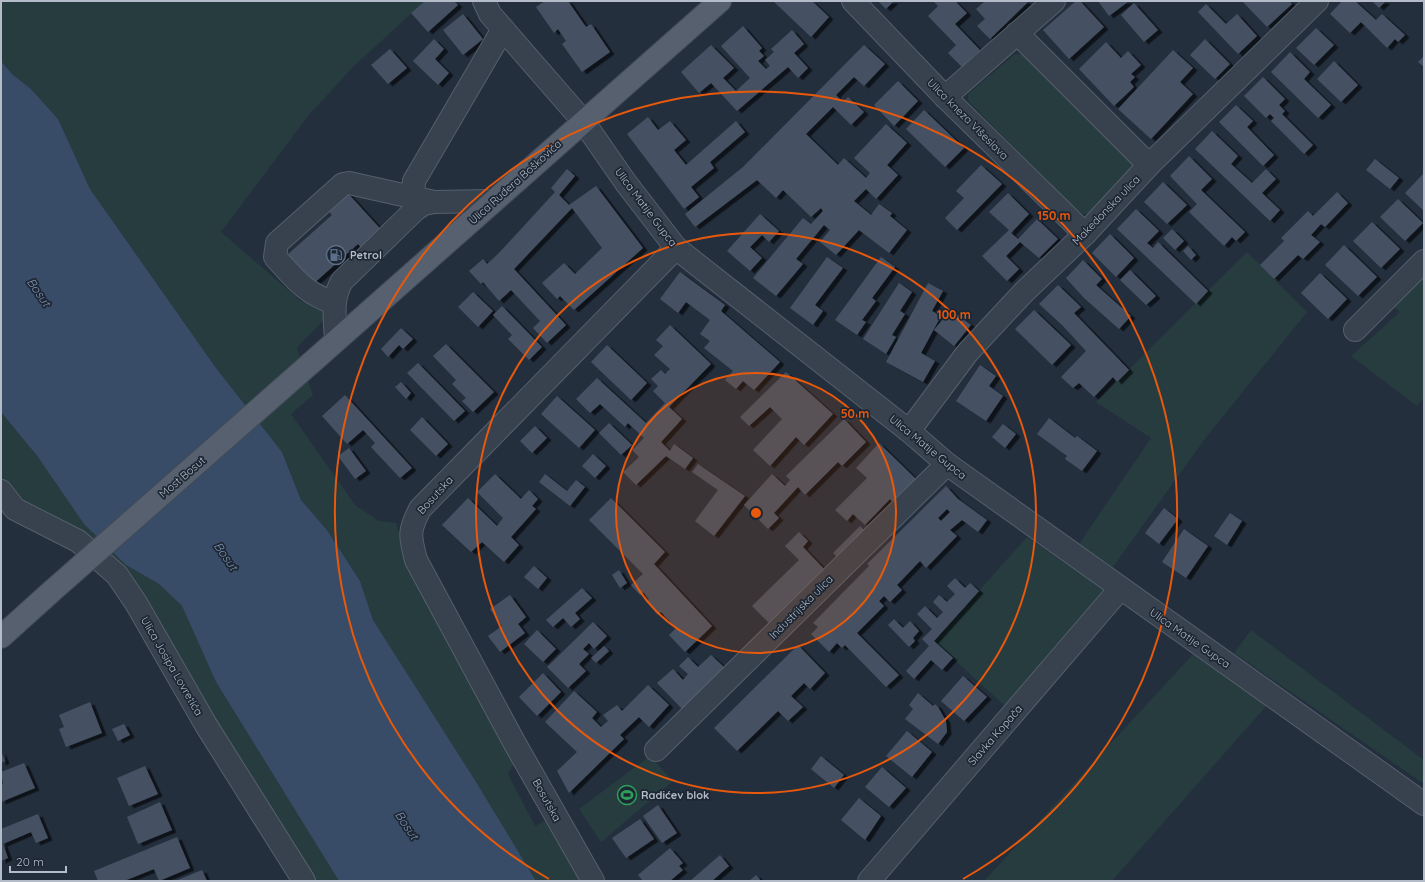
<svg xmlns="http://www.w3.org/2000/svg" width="1425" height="882" font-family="Quicksand,sans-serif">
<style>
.green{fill:#263c3f}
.water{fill:#394c67}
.building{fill:#455162;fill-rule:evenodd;filter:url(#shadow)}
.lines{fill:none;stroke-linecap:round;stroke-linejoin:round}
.minor-casing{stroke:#565f6c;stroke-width:24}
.major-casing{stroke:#414a57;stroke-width:24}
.minor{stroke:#38414e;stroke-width:22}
.major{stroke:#56606e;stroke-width:22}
.major-bridge-casing{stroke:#414a57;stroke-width:24;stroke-linecap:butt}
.major-bridge{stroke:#56606e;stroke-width:22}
.ring{fill:none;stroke:#e8590c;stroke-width:2}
.labels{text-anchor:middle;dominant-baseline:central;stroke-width:3.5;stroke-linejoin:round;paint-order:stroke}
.street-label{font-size:11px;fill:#b4bcc9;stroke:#1d2633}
.poi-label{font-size:11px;font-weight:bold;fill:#b4bcc9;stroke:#1d2633;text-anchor:start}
.water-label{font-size:12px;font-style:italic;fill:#7c92b1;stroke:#1d2633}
.centre{fill:#e8590c;stroke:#1d2633;stroke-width:2}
.ring-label{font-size:12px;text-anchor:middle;font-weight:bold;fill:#e8590c;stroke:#1d2633;stroke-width:3.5;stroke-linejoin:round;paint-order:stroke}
</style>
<defs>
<filter id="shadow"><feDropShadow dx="4.5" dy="2.5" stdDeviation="0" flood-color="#0009"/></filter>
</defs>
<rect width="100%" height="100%" fill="#242f3e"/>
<g class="green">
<path d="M1,1H425L354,66L308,116L221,232L301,301C313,303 322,306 325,318C317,330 305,337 297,348L313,395L291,414L355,505L379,521L396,523L408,564L516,761L508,774L535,826L546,820L581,881H536L373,620L360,581L327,530L301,500L282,452L216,368L90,189L58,119L31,89L12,74L1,61Z"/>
<path d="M1015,54L1025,55L1134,160V169L1092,214H1083L1075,209L968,101V94Z"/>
<path d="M1247,252L1307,312L1204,440L1113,567L1079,544L1151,438L1096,402Z"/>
<path d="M1424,270V397L1417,406L1351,356L1400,312L1391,303Z"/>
<path d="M1,412L126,565L159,584L182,606L216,682L339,881H313L213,722L142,594L24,508L1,477Z"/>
<path d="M1027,537L1108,593L1008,709L934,641Z"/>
<path d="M1251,630L1424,760V784L1234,653Z"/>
<path d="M1195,652L1267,705L1112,881H984Z"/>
<path d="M650,756L673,781L601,842L579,809Z"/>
</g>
<path class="water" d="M1,61L12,74L31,89L58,119L90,189L216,368L282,452L301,500L327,530L360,581L373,620L476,782L536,881H339L216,682L182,606L159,584L126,565L84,524L38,457L1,412Z"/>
<g class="building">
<path d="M425,1H454L458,5L428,32L411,13Z"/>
<path d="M545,1H568L586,27L591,24L610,52L582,72L562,44L566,41L558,29L554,33L536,7Z"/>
<path d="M773,1H812L829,17L811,37Z"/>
<path d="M878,1H894L886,9Z"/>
<path d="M933,1H955L967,13L955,24L980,50L962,67L948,53L956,45L928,16L938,6Z"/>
<path d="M985,1H1026L1027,3L990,39L977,26L985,19L976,9Z"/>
<path d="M1076,1H1080L1104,27L1069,59L1043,30Z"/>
<path d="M1098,1H1129L1109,16Z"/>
<path d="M1242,1H1289L1292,4L1267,27Z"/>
<path d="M1342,1H1355L1376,20L1382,14L1405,35L1398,42L1395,39L1387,48L1361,22L1350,33L1330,14Z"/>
<path d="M1372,1H1386L1379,8Z"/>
<path d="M1134,3L1158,30L1144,42L1121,15Z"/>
<path d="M1206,4L1226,24L1237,14L1257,36L1238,54L1198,12Z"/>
<path d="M463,14L483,39L463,55L443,30Z"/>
<path d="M743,26L762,48L759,51L764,56L758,61L766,69L770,66L765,60L774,52L771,49L792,30L804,44L794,53L808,68L798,78L788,67L737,111L711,83L699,93L681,72L711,45L734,68L723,78L736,91L750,78L721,46Z"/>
<path d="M1316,28L1334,45L1314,65L1296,48Z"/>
<path d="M434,39L444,49L435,59L449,73L438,85L413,61Z"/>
<path d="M1205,39L1230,64L1215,79L1190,55Z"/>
<path d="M1106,42L1121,58L1128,51L1141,65L1131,74L1135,77L1130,82L1134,87L1114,106L1079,69Z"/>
<path d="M864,45L885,64L864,86L854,77L836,95L843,102L848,97L864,112L851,125L833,107L806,134L838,165L844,158L866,178L870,173L854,158L886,124L907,143L887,165L898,175L876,199L866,189L854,201L871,215L879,204L892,213L890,216L907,230L889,253L859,230L836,255L820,242L830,230L824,225L796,259L803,264L776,296L753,278L803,218L811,224L823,211L821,208L811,217L783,190L776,198L757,180L695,227L685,214L743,167Z"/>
<path d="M390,49L407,68L388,84L371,65Z"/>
<path d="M1173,50L1193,68L1180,82L1193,94L1151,139L1118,109Z"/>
<path d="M1290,52L1310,72L1304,79L1331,105L1318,118L1271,72Z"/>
<path d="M1424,56V67L1418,62Z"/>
<path d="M1334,61L1358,85L1341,102L1317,79Z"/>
<path d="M1263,77L1285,99L1279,105L1285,111L1282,114L1313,145L1304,154L1271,121L1274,118L1270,114L1266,118L1244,96Z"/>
<path d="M898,81L918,101L894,126L874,105Z"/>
<path d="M1236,105L1253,121L1247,127L1274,155L1263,166L1219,122Z"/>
<path d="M924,110L964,148L945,167L906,129Z"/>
<path d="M648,117L658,130L670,121L686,140L674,150L686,165L736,121L745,132L710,162L714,168L691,187L699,197L684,209L627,134Z"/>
<path d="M1212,131L1238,156L1231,164L1252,183L1266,169L1276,179L1262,193L1280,210L1270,221L1195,149Z"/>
<path d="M1189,156L1212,179L1201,190L1245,232L1236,241L1232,237L1224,246L1189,212L1197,204L1170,176Z"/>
<path d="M1375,159L1399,178L1390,189L1366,170Z"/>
<path d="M981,165L1002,184L957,230L945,218L964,198L956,191Z"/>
<path d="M567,169L575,176L559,195L569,205L596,186L643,248L574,310L560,296L557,299L542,283L564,263L575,274L602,248L572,208L514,269L566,325L547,343L533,328L540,321L511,290L499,301L483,282L481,284L469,271L483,259L487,264L498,254L555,192L551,188Z"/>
<path d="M1424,173V211L1405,193Z"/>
<path d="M1163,182L1187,205L1167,224L1144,202Z"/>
<path d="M344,189L386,235L366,253L358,244L312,285L286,256L332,215L324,206Z"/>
<path d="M1337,192L1348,203L1325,227L1321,224L1311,235L1320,242L1303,259L1298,255L1274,279L1260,265L1284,241L1281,238L1308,211L1313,216Z"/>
<path d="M1008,193L1029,214L1011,233L1018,239L1037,219L1058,239L1039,258L1020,242L1006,256L1019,269L1007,281L982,256L1009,230L989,212Z"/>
<path d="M1398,199L1423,223L1405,241L1380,217Z"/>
<path d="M1136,209L1159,231L1147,243L1153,248L1158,242L1208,291L1196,304L1117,229Z"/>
<path d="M760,214L779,231L769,242L762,235L750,247L762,258L750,271L727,251Z"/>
<path d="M1372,222L1400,249L1381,268L1353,241Z"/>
<path d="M1172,229L1184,241L1175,250L1163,238Z"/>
<path d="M1110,234L1134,258L1116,277L1092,253Z"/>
<path d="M1344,245L1377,277L1358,296L1325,265Z"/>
<path d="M1188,246L1196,255L1191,260L1183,251Z"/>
<path d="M827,257L843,268L815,305L823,311L813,325L790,308Z"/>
<path d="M881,257L895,267L872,298L876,301L862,320L866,322L857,335L835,320Z"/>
<path d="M1083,260L1102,279L1096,285L1131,316L1119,329L1084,298L1066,278Z"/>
<path d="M1130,270L1156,296L1146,305L1120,280Z"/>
<path d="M680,272L725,305L721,311L780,362L754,390L743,381L736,389L725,380L733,371L704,348L710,341L700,334L710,320L686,302L678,313L660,299Z"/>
<path d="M1320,273L1347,299L1328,319L1301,293Z"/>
<path d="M899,283L912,292L900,311L905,314L892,335L896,337L886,354L863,339Z"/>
<path d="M928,283L943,291L932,311L941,316L921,353L935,361L923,382L886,362Z"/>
<path d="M1058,285L1081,307L1074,313L1129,370L1117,382L1113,377L1094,397L1079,383L1073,388L1061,377L1086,351L1062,325L1039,304Z"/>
<path d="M473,292L493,311L478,327L458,307Z"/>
<path d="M502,306L542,347L529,360L508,339L512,335L493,315Z"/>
<path d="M951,309L971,325L954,346L934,330Z"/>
<path d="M1034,310L1071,345L1052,365L1015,329Z"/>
<path d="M670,325L711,364L669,407L682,419L661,442L670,451L674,444L693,458L685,469L666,456L636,485L623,472L639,457L632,450L644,438L628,423L625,427L600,404L590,413L576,399L597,378L646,423L665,403L653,391L658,386L651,379L661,370L665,374L670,369L654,355L663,346L656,340Z"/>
<path d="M401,328L413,339L403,349L399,345L388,357L381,349Z"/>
<path d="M446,344L494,392L473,412L462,401L466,398L452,384L456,380L433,356Z"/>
<path d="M607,345L647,383L631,400L591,362Z"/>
<path d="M418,363L465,411L454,421L407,373Z"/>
<path d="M980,365L996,376L989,386L1003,396L986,421L956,401Z"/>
<path d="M786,372L833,414L804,445L796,437L770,466L753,450L782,419L770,407L749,426L740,417Z"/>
<path d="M401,382L411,393L406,399L395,387Z"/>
<path d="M345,395L412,468L400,478L371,447L375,443L363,430L347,444L322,416Z"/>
<path d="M557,396L595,430L579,448L541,414Z"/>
<path d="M422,417L448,444L436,456L410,430Z"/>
<path d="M1049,418L1075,438L1077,436L1097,451L1082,471L1065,459L1067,456L1037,434Z"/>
<path d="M844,419L866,442L842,466L838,462L805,495L798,487L774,513L779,518L768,529L744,505L772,474L785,486L790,480L786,476Z"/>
<path d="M609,423L632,445L621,455L599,433Z"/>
<path d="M1003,424L1016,434L1005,448L992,437Z"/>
<path d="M535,426L547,438L532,453L520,441Z"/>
<path d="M879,443L917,480L894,504L890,499L865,525L853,514L847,521L835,510L867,478L856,468Z"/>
<path d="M349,448L366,471L355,479L338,456Z"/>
<path d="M593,454L606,466L595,478L582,466Z"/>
<path d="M698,464L745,496L714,536L695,521L718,490L692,472Z"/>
<path d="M495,474L521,499L529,490L538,499L532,506L536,509L511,537L519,545L504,562L482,542L471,552L442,525L468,498L497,526L503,518L477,492Z"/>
<path d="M545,474L567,491L576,480L585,487L570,506L539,482Z"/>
<path d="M946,486L958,499L987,520L978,532L962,520L950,530L957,536L926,568L920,561L897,585L902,590L890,602L884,596L879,601L884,606L857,633L899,675L886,687L845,645L842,648L837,643L829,652L811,634L818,627L813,623L869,566L867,564ZM947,509L950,512L941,521L938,518Z"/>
<path d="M611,498L665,552L654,564L712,626L685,652L669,635L676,628L661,612L658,615L646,601L649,599L643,592L640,595L631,585L643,574L589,520Z"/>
<path d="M1164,508L1178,519L1159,544L1145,533Z"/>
<path d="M1230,513L1242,521L1227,545L1214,536Z"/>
<path d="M860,526L868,534L841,561L833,553Z"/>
<path d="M1184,529L1208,546L1186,578L1162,562Z"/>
<path d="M799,532L808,541L803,547L825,570L770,624L752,606L799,560L785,546Z"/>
<path d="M534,566L547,578L538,589L524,577Z"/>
<path d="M619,570L627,583L620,588L612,575Z"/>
<path d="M955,578L965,588L970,583L979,591L934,641L953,658L942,670L931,660L914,679L906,671L929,646L922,639L932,629L917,614L925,606L937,618L943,612L933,602L939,595L947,602L955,594L947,586Z"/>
<path d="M582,588L592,598L575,613L580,619L571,627L563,618L553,627L546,620Z"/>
<path d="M510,595L526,617L518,624L525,633L500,652L488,636L502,626L490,609Z"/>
<path d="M894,619L903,628L910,621L919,631L913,638L915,641L909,647L888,625Z"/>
<path d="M593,622L607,636L594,649L589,643L583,649L589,654L579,664L586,671L568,688L547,667Z"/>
<path d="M537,630L556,649L543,662L524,644Z"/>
<path d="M798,645L825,673L810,689L804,683L791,696L803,707L788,721L778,711L737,751L714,728Z"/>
<path d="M604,646L609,651L596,663L591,658Z"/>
<path d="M711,655L726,669L684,711L657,683L673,669L683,680L688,674L679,666L688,657L698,667Z"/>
<path d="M543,673L561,692L537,716L519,697Z"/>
<path d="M963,676L987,697L964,721L941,701Z"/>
<path d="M648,685L669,705L649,727L639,717L620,735L624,739L569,793L557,771L577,752L545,722L574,691L597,712L592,718L601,727L608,721L603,715L617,705L622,711Z"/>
<path d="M918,693L933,706L935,704L938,707L946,721L947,732L938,744L905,719L913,709L909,705Z"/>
<path d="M90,702L102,733L66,747L59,729L64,727L59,715Z"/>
<path d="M124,724L130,735L118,741L112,729Z"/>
<path d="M907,731L932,752L912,777L886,756Z"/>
<path d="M1,751L5,761L1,763Z"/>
<path d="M821,756L844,775L834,788L811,769Z"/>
<path d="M24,763L35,788L1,802V785L3,784L1,772Z"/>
<path d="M145,766L158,794L129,806L117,778Z"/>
<path d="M882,767L906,788L889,807L865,787Z"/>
<path d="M859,798L881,816L865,840L841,820Z"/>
<path d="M160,802L172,830L138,844L127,817Z"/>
<path d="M658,805L677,833L662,843L643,816Z"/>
<path d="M38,814L48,838L36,843L31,832L3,844L8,858L1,861V829Z"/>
<path d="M640,819L654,839L626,858L612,838Z"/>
<path d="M177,837L190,868L159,881L154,869L124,881H98L94,871Z"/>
<path d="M670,848L683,863L679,866L683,870L670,881H643L638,875Z"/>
<path d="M720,855L729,866L712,881H690Z"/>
<path d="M202,870L207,881H175Z"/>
<path d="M756,875L761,881H749Z"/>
</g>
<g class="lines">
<defs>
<g id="minor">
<path d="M484,1L490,14L583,121L626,183L676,248L909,431L947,464L1424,804"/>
<path d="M853,1L945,97L1085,234"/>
<path d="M1017,33L1149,165"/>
<path d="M945,97L1054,1"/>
<path d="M416,209L413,198L414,181L503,29"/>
<path d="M334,303C305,293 295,279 275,257L277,243L343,184L349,183L434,202"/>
<path d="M1355,330L1424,261"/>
<path d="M336,340C335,319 331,300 342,281L416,209L424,204L434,202L493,201"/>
<path d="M909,431L968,352L1024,292L1085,234L1149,165L1317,1"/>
<path d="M1,491L15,509L78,541L117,575L136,603L206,725L304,881"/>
<path d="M656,750L947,464"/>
<path d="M593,881L514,742L416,560C410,536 408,532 420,509L676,248"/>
<path d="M869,881L1120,589"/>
</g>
<g id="major">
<path d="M311,363L720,1"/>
<path d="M1,637L52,591"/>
</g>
</defs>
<use href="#minor" class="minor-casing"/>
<use href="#major" class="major-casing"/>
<use href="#minor" class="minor"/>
<use href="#major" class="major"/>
<defs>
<path id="major-bridge" d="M52,591L311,363"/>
</defs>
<use href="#major-bridge" class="major-bridge-casing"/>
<use href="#major-bridge" class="major-bridge"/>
</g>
<circle cx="756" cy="513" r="140" fill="#e8590c" fill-opacity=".12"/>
<g class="ring">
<circle cx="756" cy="513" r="140"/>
<circle cx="756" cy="513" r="280"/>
<path d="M549 879A421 421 0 1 1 963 879"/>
</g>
<defs>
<symbol id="fuel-ring" viewBox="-11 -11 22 22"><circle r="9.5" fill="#1d2633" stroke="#5c6f8a" stroke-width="1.5"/><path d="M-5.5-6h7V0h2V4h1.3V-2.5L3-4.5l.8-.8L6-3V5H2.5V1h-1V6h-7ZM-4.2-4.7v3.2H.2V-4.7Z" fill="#5c6f8a"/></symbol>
<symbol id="stadium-ring" viewBox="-11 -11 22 22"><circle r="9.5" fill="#1d2633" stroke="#2e9e5b" stroke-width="1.5"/><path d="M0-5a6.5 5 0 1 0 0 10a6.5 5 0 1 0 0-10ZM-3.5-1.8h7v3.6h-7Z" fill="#2e9e5b"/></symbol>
</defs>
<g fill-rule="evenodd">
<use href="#fuel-ring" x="325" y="244" width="22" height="22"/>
<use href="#stadium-ring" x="616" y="784" width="22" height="22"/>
</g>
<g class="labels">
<g class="street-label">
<text transform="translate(968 119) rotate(45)">Ulica kneza Višeslava</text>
<text transform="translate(515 182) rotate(-42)">Ulica Ruđera Boškovića</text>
<text transform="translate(646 207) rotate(53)">Ulica Matije Gupca</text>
<text transform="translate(1106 210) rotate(-46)">Makedonska ulica</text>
<text transform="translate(928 447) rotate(39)">Ulica Matije Gupca</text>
<text transform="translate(182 477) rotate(-41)">Most Bosut</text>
<text transform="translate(435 495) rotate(-48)">Bosutska</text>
<text transform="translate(801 607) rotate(-45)">Industrijska ulica</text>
<text transform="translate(1190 638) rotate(35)">Ulica Matije Gupca</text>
<text transform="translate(172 666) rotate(60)">Ulica Josipa Lovretića</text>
<text transform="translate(995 735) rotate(-49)">Slavka Kopača</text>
<text transform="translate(547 800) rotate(61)">Bosutska</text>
</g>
<g class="poi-label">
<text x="350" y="255">Petrol</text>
<text x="641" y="795">Radićev blok</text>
</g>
<g class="water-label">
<text transform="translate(39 292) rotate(55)">Bosut</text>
<text transform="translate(226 556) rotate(55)">Bosut</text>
<text transform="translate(407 825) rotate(56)">Bosut</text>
</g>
</g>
<circle cx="756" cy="513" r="6" class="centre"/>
<g class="ring-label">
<text x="1054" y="220">150 m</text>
<text x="954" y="319">100 m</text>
<text x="855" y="418">50 m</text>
</g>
<rect width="1425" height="882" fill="none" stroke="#b4bcc9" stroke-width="4"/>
<path d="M10 866v6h56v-6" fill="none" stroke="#b4bcc9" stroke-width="2"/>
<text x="16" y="866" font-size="12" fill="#b4bcc9" stroke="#1d2633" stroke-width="3" paint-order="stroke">20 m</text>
</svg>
